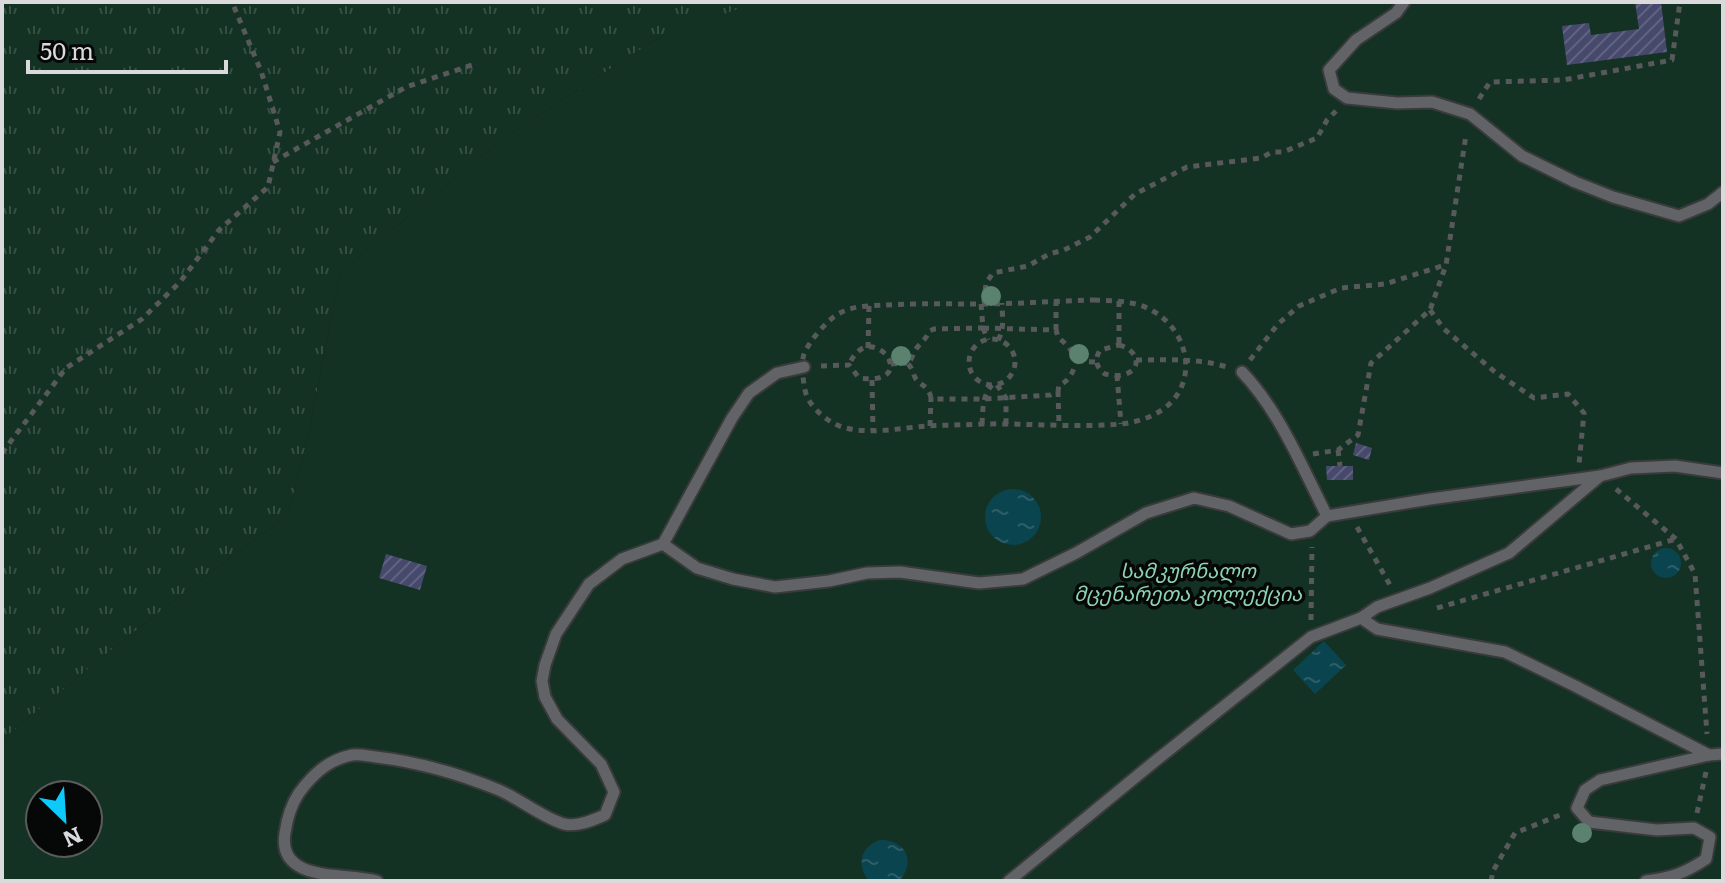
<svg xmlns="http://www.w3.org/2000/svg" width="1725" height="883" font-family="Literata,'Noto Sans Georgian',serif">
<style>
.grass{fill:url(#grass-tufts)}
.garden{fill:#133224;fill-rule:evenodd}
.water{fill:url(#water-ripples)}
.building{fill:url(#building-hatch)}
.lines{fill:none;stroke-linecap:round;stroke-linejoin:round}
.lane-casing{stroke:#393a3b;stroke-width:15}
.path{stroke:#58595b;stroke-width:5;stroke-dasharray:6 6;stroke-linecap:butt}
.lane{stroke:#626366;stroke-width:11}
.tree{fill:#5a826f}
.labels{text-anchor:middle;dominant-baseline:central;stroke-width:7;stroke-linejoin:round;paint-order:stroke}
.park-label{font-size:20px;font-style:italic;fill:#8dd5b2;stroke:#060707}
</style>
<defs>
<pattern id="grass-tufts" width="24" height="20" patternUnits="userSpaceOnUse" patternTransform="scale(2)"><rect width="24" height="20" fill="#133224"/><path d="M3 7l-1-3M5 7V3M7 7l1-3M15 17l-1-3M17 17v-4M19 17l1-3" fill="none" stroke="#354f43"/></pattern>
<pattern id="water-ripples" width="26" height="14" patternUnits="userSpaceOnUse" patternTransform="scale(2)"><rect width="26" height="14" fill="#0a444f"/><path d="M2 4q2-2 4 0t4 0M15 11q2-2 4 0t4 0" fill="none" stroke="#2d5e68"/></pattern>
<pattern id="building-hatch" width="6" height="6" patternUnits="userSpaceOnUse" patternTransform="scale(2)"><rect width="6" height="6" fill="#46496c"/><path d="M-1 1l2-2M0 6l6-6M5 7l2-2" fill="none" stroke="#606380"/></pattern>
</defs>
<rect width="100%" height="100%" fill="#1b1c1e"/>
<path class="grass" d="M2,2H760L653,41L507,136L340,272L308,437L288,515L232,556L117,645L2,740Z"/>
<path class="garden" d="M756,2H1723V881H2V740L117,645L232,556L288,515L308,437L340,272L507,136L653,41ZM40,795H88V843H40Z"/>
<g class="water">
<circle cx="1013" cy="517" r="28"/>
<circle cx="1666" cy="563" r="15"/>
<path d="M1324,641L1346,665L1315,694L1293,670Z"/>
<path d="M879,840C905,839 917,861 899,881H869C856,865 860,848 879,840Z"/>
</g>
<g class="building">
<path d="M1635,2H1661L1667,52L1567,65L1562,26L1589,23L1591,35L1639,29Z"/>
<path d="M1356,443L1372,448L1369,460L1353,455Z"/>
<path d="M1326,466H1353V480H1327Z"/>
<path d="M386,554L427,566L420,590L379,578Z"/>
</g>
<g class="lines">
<defs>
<g id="lane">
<path d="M1404,2L1396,13L1356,40L1329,70L1334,89L1347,98L1397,103L1432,102L1470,114L1522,156L1575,182L1613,197L1679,216L1708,204L1723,192"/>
<path d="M1242,372C1280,412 1302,467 1327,516L1430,499L1600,476L1631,468L1675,466L1723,473"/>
<path d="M663,544L732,418L749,393L777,373L804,367"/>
<path d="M1361,618L1377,629L1505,652L1575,686L1709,755L1723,754"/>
<path d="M377,881C344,872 277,883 285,833C287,819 291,805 299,793C313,774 328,760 352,755C359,754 368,756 376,757C418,762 460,774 499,790C520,799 543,818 564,824C578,827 593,820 605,815L614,792L601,764L557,719L545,697L542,681L545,665L556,634L589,584L622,559L663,544L697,568L733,579L775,587L829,581L867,573L900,572L979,583L1023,579L1076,553L1146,513L1194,498L1229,506L1291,534L1310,531L1327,516"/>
<path d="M1009,881L1154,762L1311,637L1361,618L1377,607L1430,588L1509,553L1600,476"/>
<path d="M1646,881C1671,878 1685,873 1706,859L1710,837L1694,828L1657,830L1589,822L1577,808L1585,790L1600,780L1709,755"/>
</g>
</defs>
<use href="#lane" class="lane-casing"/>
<g class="path">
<path d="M1479,99L1490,82L1563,80L1672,60L1680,2"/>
<path d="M273,162L406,87L475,64"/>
<path d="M1094,300C1114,301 1134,300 1153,311C1188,331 1199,380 1166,407C1153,417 1138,422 1121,424C1076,428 1027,423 982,424C963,425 945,425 927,426C900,428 869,435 842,427C827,422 808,406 805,390C803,380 801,363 804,354C809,341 828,319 840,313C854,305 872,306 887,305C918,303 948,304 978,304C1017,304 1055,301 1094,300Z"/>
<path d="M1119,301V345"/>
<path d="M984,303L986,283L993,273L1028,266L1049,254L1064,250L1090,237L1135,194L1187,167L1261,158L1272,152H1283L1317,138L1327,120L1336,111"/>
<path d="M981,304L983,328L988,340"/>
<path d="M1430,310L1444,329L1495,372L1534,398L1568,394L1584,413L1579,464"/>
<path d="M983,328L1056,330L1058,337L1069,347L1077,361C1073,371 1070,381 1059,385L1058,391L1050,395L984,399H936L931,397C926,383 923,388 916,379C912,373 913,368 907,363C913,359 912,355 916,349C921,342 926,340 929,331L934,329Z"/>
<path d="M1056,330V301"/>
<circle cx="992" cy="362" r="23"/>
<path d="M998,340C1005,330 1002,315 1002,303"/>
<path d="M1119,345C1136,349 1144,367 1126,374C1120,377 1111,375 1105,374C1096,367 1094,360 1100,350Z"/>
<path d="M868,348L869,306"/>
<path d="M1136,360C1167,360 1198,358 1227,367"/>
<path d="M1250,360L1278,324L1299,306L1341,288L1385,284L1445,265"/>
<path d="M1077,361L1096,362"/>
<path d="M891,364L907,363"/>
<path d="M821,366L849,365L859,378C925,387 870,314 849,365"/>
<path d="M1117,375L1121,424"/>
<path d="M872,380L873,431"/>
<path d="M997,385L1006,398V424"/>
<path d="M1058,391L1059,425"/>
<path d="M982,424C983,410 982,396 992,385"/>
<path d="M930,426L931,397"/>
<path d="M1338,450L1340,466"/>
<path d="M2,453L66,368L142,319L180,282L219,230L268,187L280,132L261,71L232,2"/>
<path d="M1313,454L1338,450L1358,435L1371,363L1430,310L1446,265L1466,135"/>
<path d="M1616,489L1676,539L1695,574L1707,734"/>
<path d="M1357,527L1390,585"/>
<path d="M1437,608L1676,539"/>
<path d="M1311,620L1312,547"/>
<path d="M1697,813L1706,772"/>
<path d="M1491,881L1493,871L1515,833L1560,815"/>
</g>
<use href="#lane" class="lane"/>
</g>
<g class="tree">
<circle cx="991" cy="296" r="10"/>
<circle cx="1079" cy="354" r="10"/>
<circle cx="901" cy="356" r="10"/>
<circle cx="1582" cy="833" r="10"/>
</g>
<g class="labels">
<g class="park-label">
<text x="1188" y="569">სამკურნალო<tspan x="1188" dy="23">მცენარეთა კოლექცია</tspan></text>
</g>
</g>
<rect width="1725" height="883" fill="none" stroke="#dadadc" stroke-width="8"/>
<g transform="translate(64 819) rotate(155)"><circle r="38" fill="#060707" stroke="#5b5b5c" stroke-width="2"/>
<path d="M0-6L14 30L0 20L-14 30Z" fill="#0dcafa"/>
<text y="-12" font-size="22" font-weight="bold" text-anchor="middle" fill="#dadadc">N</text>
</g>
<path d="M28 60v12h198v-12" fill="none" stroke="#dadadc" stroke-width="4"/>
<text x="40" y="60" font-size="24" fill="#dadadc" stroke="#060707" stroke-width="6" paint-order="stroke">50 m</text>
</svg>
